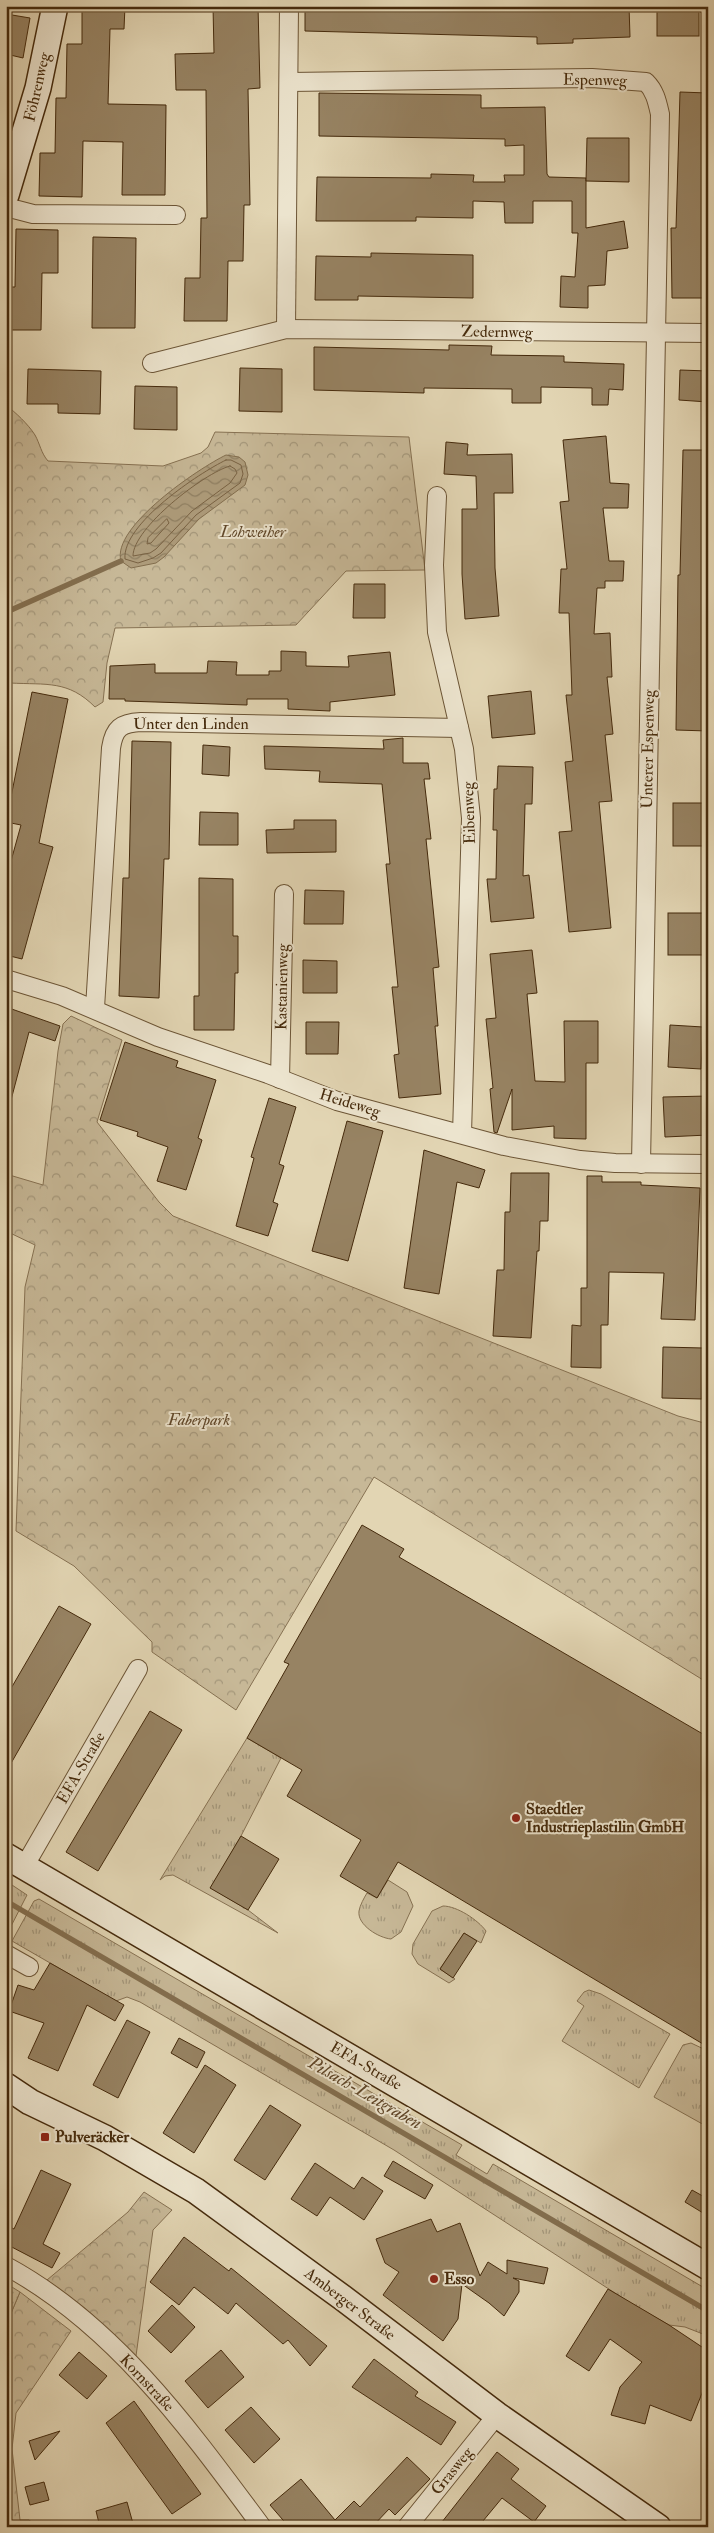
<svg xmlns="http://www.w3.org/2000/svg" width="714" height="2533" font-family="'IM FELL Double Pica',serif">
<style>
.grass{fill:url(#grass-tufts);stroke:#867152}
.park{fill:url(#park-crowns);stroke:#867152}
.garden{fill:url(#garden-dots);stroke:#867152}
.water{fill:url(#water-waves);stroke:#836e4e}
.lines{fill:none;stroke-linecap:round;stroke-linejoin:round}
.shore{stroke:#796243;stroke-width:1}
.stream{stroke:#836e4e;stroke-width:5.5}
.building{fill:#978363;stroke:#452a0c}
.street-casing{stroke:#6c5536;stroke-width:20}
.secondary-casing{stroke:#452a0c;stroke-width:28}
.street{stroke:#ece4ce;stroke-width:18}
.secondary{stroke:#ece4ce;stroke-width:25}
.poi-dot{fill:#8f2418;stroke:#ece4ce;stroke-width:2}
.labels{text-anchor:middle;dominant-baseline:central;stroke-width:4;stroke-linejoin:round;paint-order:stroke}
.street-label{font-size:16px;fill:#452a0c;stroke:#ece4ce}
.park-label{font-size:16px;font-style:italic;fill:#5f4628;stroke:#ece4ce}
.poi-label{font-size:16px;font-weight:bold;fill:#452a0c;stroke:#ece4ce;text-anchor:start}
.water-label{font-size:18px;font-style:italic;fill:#5f4628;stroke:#ece4ce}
</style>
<defs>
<pattern id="grass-tufts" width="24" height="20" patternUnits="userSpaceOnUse" patternTransform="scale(1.25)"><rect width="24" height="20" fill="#c7b897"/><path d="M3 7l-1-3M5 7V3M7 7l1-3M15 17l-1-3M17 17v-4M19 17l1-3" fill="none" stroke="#a3967a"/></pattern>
<pattern id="park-crowns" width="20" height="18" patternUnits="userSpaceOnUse" patternTransform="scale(1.25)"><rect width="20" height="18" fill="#c7b897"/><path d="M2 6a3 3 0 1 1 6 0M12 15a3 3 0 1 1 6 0" fill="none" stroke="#a3967a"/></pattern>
<pattern id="garden-dots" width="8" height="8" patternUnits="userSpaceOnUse" patternTransform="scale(1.25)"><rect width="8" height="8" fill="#c7b897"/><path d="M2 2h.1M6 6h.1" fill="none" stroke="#a3967a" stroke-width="1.8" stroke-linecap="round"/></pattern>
<pattern id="water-waves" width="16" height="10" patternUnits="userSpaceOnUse" patternTransform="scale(1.25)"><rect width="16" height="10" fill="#ad9b7a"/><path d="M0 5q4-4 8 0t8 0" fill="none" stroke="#8f7f62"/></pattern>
</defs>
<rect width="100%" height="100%" fill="#e2d5b3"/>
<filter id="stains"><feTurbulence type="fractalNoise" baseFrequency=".004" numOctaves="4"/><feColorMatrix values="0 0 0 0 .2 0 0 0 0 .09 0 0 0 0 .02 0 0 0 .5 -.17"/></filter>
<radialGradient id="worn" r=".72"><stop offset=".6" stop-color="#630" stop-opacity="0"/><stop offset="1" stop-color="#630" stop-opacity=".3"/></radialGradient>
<g class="grass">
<path d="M247,1738L281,1758L241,1836L211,1888L248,1910L278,1933L173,1875L165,1876L160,1880Z"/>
<path d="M388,1880L407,1892L413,1906L401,1932L391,1939C379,1938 357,1925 359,1911C360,1905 364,1898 367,1893L377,1898Z"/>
<path d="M6,1881L27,1895L6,1936Z"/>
<path d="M39,1899L462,2145L456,2155L487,2174L493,2164L708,2290V2336L685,2327L669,2325L632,2304L394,2150L140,2002L127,1997L116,2001L12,1941L34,1901Z"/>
<path d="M443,1906C457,1906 478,1920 486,1931L481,1943L464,1933L440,1969L455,1979L449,1983L418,1964L412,1954L413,1944L432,1911Z"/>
<path d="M589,1990L601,1994L670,2034L639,2088L562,2041L584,2006L577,2001L584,1992Z"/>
<path d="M691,2043L708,2051V2124L706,2126L654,2097L683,2045Z"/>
</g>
<g class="park">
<path d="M6,405C16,413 28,424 35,435C40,444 41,453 48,461L163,466L201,453L208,447L215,432L409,437L425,570L346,571L296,625L115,628L107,663L103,702L95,707C68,680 47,685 10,683L6,645Z"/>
<path d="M71,1016L122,1040L97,1122L159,1202L173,1216L678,1416L708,1424V1683L374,1477L236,1710L152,1652V1642L74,1566L16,1531L25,1287L35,1245L6,1231V1174L43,1185L58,1051L63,1024Z"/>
<path d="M144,2192L172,2210L153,2230L136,2356L86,2309L47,2280L128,2212Z"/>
<path d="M20,2292L71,2331L16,2413L12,2449L20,2520H29L38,2527H6V2325Z"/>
</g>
<path class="garden" d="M7,2284L20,2292L6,2325V2287Z"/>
<path class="water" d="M226,455L239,457L245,462L248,475L245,485L199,519L164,557L156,563L131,568L121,561C111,527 199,468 226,455Z"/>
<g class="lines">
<g class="shore">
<path d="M226,460H231L241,465L243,474L240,483L196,515L161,553L153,558L138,563L125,559C122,524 199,473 226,460Z"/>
<path d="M230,466L235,469L237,473L230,483L192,511L156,549L150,553L133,556C133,528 204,473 230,466Z"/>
<path d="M167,519L169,523L151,543L147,544L148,538Z"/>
</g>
<g class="stream">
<path d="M11,610L121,561"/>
<path d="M6,1901L708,2311"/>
</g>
</g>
<g class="building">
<path d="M82,6H125L124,29H110L108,104L166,105L165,195H122L123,142L83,141L82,197L39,196L40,153H55L56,98H66L67,44H82Z"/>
<path d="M213,6H258L260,88L248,89L250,205H244L243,261H228L227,321H184L185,278H200L201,218H207L206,90H176L175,54L214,53Z"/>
<path d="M305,6H520V9L629,6L630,37L573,39V43L537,44V37L305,31Z"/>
<rect x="657" y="6" width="42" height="30"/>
<path d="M6,14L30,18L23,58L6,54Z"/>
<path d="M680,92L708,93V298H672L671,228H676Z"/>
<path d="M319,93L481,95V108L545,107L547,174L549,177L586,178V228L624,221L628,248L607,251L605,285L588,286V308L560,307L561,276L575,277L578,233H572V201H533V223H505L504,202L473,201V218L416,217V221H316L317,177L431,178V174L474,175L473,182H505L504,175H524V145L505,146V139L319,136Z"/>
<path d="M587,138H629V182L586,181Z"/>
<path d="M16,229L58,230V273H42L41,330H6V287H15Z"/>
<path d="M93,237L136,238L135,328H92Z"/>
<path d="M371,253L473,255V298L358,296V300H315L316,256L371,257Z"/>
<path d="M449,345L492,346L491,355L564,356V362L624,364L623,390L609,389L608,405H592V388L541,387V403H512V389L424,388V393L314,390V347L449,350Z"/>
<path d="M240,368L282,369V412L239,411Z"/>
<path d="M28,369L101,371L100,414L58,413V404H27Z"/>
<path d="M680,370L708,371V402L679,400Z"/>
<path d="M135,386L177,387V430L134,429Z"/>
<path d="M606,436L610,483L629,484L628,508H603L609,561H624L623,581H605V588H597L594,634L610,633L612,677H607L613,734L605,735L612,801L599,802L611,928L569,932L559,832L572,831L565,762L573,761L566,695H572L569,613H559L561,569H567L560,502L569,501L563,440Z"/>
<path d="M446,442L468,444L467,455L512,454L513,493H494L495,568L499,616L465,619L462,574V509H477L476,476L444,474Z"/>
<path d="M683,450H708V731L676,730L678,575H680Z"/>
<path d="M354,584H385V618H353Z"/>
<path d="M281,651L306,652V666L349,667L348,656L390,652L395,695L330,702V711L288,709V699H247V705L125,701V699H109L110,666L155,664V673H207L208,661L237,662L236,675H269V671H281Z"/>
<path d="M531,691L535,734L492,738L488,696Z"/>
<path d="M32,692L68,699L39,843L53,847L22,959L6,955V879L21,825L6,822Z"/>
<path d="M403,738V763H428L430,779H424L431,839H426L439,967L433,968L438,1026H435L441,1094L399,1098L394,1055L399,1054L392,987H398L386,864H390L382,784L319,782L320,771L265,769L264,746L384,749L383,740Z"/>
<path d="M132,741L171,742L169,859H164L159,998L119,996L123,878H129Z"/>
<path d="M203,745L230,747L229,776L202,774Z"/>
<path d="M498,766L533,767L532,804H525L523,876L529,875L534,918L491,922L487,879H496L497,830H493L494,789H497Z"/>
<rect x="673" y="803" width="35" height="43"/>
<path d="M200,812L238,813V845H199Z"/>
<path d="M294,820H336V852L267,853L266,830L294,829Z"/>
<path d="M199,878L233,879V936H238V973H235L234,1030H194V996H199Z"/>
<path d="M305,890L344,891L343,924H304Z"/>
<rect x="668" y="913" width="40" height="42"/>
<path d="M532,950L537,993L527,994L535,1081L565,1082L564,1021H598V1063H586V1139L554,1138V1126L512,1130V1089L497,1133L494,1132L490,1089L493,1088L486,1019L496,1018L490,954Z"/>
<path d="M303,960L337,961V993H303Z"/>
<path d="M6,1007L60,1026L55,1041L29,1032L11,1100L6,1099Z"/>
<path d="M306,1022H339L338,1054H306Z"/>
<path d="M670,1025L703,1027L701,1069L668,1067Z"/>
<path d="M125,1042L178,1061L176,1067L216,1080L198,1138L202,1140L186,1190L157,1181L168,1147L137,1136L138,1132L100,1120Z"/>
<path d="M708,1096V1135L665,1137L663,1097Z"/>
<path d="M269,1098L296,1107L279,1164L284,1166L273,1202L278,1204L268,1236L236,1226L254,1158L251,1157Z"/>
<path d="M347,1121L383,1131L348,1261L312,1251Z"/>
<path d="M424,1150L485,1170L479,1188L457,1182L439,1294L404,1288Z"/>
<path d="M511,1173H549L548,1221H540L539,1251H537L531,1338L493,1336L497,1270H504L505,1212H510Z"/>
<path d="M587,1176H602V1182H641V1185L700,1188L695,1320L661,1319L664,1273L609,1272L608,1325H601V1368L571,1367L572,1325L581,1326V1288H587Z"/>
<path d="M663,1347L703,1348L702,1399L662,1398Z"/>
<path d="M362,1525L404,1549L399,1557L708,1737V2047L398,1862L377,1898L340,1876L361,1840L287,1796L302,1770L247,1738L289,1664L284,1662Z"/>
<path d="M59,1606L91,1624L6,1772V1697Z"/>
<path d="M150,1711L182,1730L98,1871L66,1852Z"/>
<path d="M241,1836L279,1859L248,1910L210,1888Z"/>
<path d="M464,1933L477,1941L453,1978L440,1969Z"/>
<path d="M50,1963L124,2005L115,2021L87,2005L58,2071L28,2058L44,2023L9,2011L18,1985L34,1990Z"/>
<path d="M127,2020L150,2032L118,2098L93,2085Z"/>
<path d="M179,2038L205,2052L197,2068L171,2053Z"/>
<path d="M205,2065L236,2085L194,2153L163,2133Z"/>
<path d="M270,2105L301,2125L265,2180L234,2160Z"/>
<path d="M393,2161L433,2185L425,2199L384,2176Z"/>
<path d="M315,2163L354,2189L362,2177L383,2191L364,2220L330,2197L317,2216L291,2199Z"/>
<path d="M41,2170L71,2184L43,2244L60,2253L52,2268L6,2244V2225L14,2229Z"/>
<path d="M692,2190L708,2199V2216L685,2202Z"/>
<path d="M431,2219L437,2232L460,2223L480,2276L488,2262L507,2274V2260L548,2268L544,2284L513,2278L519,2281V2292L504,2316L489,2303L462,2284L458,2319L443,2341L383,2295L399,2272L385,2263L376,2239Z"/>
<path d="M184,2237L229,2271L231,2268L327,2346L310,2366L288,2340L283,2344L236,2303L228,2314L194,2287L179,2305L150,2282Z"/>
<path d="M608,2289L669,2325L708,2351V2378L691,2421L650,2405L645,2424L611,2415L620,2387L642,2362L610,2339L589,2371L566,2356Z"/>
<path d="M172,2305L195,2327L171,2353L148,2331Z"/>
<path d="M221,2350L244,2377L208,2408L185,2381Z"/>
<path d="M79,2352L107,2376L87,2399L59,2375Z"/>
<path d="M374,2359L418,2392L415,2396L456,2422L441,2445L352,2387Z"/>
<path d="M134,2401L201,2494L172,2514L106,2423Z"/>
<path d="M251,2407L280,2439L254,2463L225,2430Z"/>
<path d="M60,2431L35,2460L29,2441Z"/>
<path d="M497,2452L519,2469L511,2479L546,2506L534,2522L502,2498L478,2527H438Z"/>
<path d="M407,2457L430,2479L395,2515L389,2509L372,2527H289L270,2505L301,2479L335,2520L354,2501L360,2507Z"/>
<path d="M44,2482L49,2500L30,2505L25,2487Z"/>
<path d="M127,2502L134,2527H100L96,2511Z"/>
</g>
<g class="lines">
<defs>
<g id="street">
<path d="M289,82L592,78L646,82C655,91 657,101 660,114L641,1164"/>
<path d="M6,207L33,214L176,215"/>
<path d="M286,329L289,6"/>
<path d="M152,363L286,329L708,333"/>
<path d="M437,496L434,565L437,632L464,749L471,818L462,1134"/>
<path d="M6,979L62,996L158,1037L268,1074L337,1101L504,1146L580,1160L615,1163L708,1164"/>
<path d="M95,1008L111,748C114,728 121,723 141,722L459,728"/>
<path d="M280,1079L284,894"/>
<path d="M24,1867L138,1669"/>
<path d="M6,1954L29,1967"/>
<path d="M6,2266C115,2325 190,2430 262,2527"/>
<path d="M407,2527L497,2415"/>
</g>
<g id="secondary">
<path d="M6,195L38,88L55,6"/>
<path d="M6,1856L708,2267"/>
<path d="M6,2086L30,2102L105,2138L196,2191L343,2298L497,2415L658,2527"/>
</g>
</defs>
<use href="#street" class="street-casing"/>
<use href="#secondary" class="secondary-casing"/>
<use href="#street" class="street"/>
<use href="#secondary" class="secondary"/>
</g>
<g class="poi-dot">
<circle cx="516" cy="1818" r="5"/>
<rect x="40" y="2132" width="10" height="10" rx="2.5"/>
<circle cx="434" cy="2279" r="5"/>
</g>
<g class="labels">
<g class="street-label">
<text transform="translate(595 80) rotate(1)">Espenweg</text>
<text transform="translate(37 87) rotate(-77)">Föhrenweg</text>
<text transform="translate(497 332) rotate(1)">Zedernweg</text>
<text x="191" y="724">Unter den Linden</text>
<text transform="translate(648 749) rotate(-89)">Unterer Espenweg</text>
<text transform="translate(469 813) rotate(-92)">Eibenweg</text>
<text transform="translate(282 987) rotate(-89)">Kastanienweg</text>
<text transform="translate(350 1103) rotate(17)">Heideweg</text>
<text transform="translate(81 1768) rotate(-60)">EFA-Straße</text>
<text transform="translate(366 2066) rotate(30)">EFA-Straße</text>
<text transform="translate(350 2304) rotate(37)">Amberger Straße</text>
<text transform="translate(147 2383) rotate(47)">Kornstraße</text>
<text transform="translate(452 2471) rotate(-51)">Grasweg</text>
</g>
<g class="park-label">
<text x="253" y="532">Lohweiher</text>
<text x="199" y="1420">Faberpark</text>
</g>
<g class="poi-label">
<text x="526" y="1809">Staedtler<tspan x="526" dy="18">Industrieplastilin GmbH</tspan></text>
<text x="55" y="2137">Pulveräcker</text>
<text x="444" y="2279">Esso</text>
</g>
<g class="water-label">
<text transform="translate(365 2093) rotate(30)">Pilsach-Leitgraben</text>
</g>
</g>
<rect width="714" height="2533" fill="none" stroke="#e2d5b3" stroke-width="25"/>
<rect x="8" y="8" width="699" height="2518" fill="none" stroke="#452a0c" stroke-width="2.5"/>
<rect x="12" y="12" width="689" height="2508" fill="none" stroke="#452a0c"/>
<rect width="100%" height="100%" filter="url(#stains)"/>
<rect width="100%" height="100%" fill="url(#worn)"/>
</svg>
